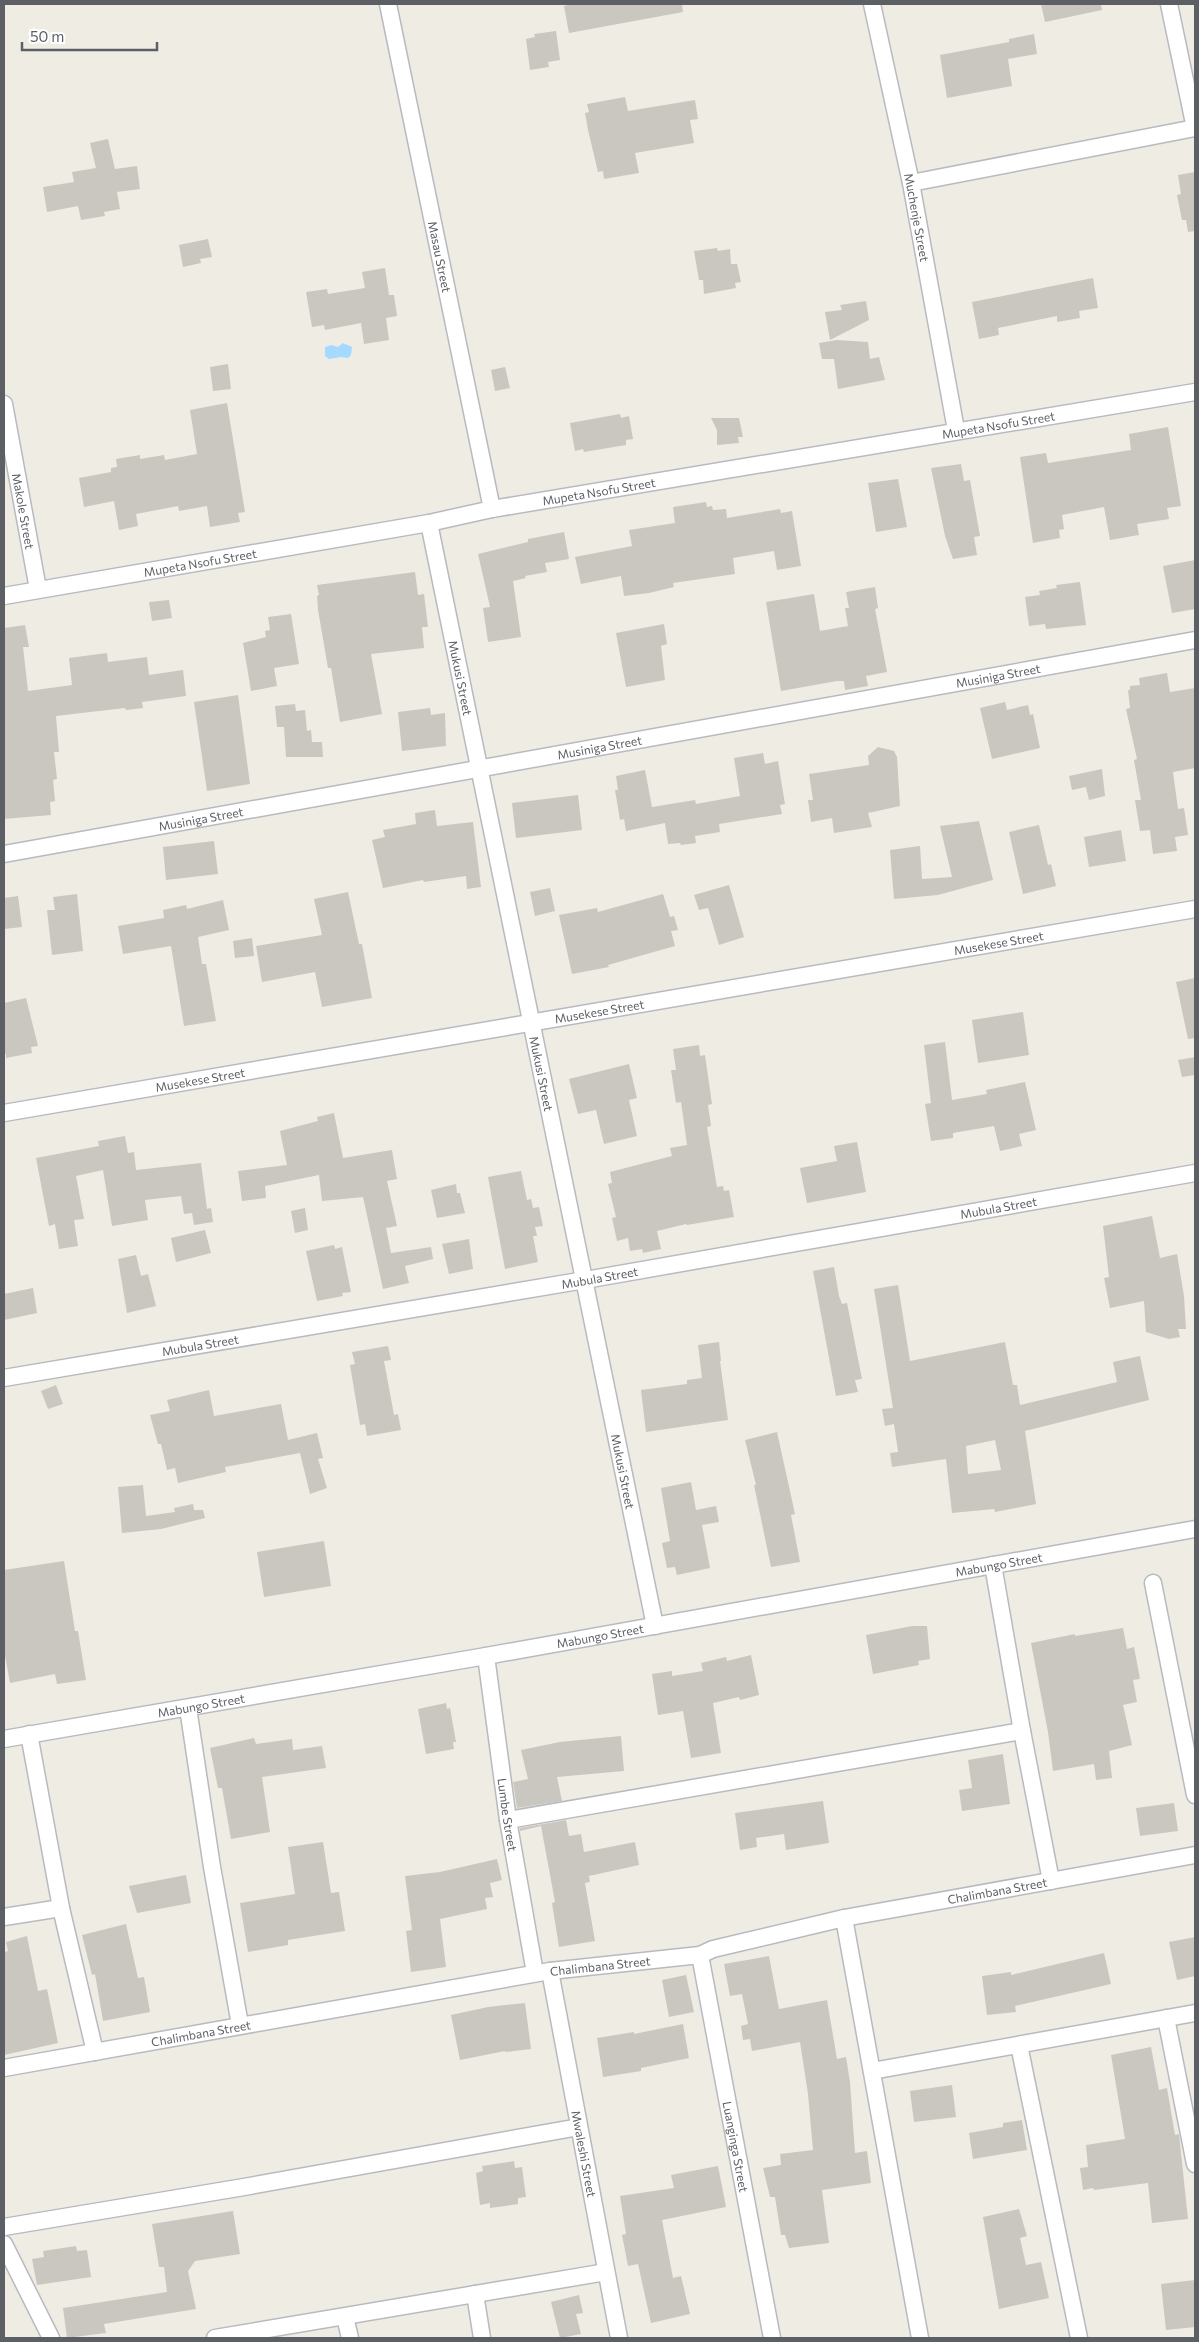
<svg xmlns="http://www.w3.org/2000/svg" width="1199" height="2342" font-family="Commissioner,sans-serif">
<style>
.water{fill:#a4daff}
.building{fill:#cac7c1;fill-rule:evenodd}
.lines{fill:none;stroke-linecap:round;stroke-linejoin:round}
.minor-casing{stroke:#b7babf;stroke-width:19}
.minor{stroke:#fff;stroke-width:16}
.labels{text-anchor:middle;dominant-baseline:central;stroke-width:4;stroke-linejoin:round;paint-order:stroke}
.street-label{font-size:12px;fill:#5c6065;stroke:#fff}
</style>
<rect width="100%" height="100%" fill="#efece4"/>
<path class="water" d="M343,343L352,347L351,355L348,358L341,357L329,359L325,356V347L331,345L338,347Z"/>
<g class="building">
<path d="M572,4H682L683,12L569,33L564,6Z"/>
<path d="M1041,4H1101L1102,10L1045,22Z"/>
<path d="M556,31L560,60L548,62L549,67L530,70L526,39L535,37L534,34Z"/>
<path d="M1034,34L1037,54L1008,59L1012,86L947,98L940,55L1009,42V39Z"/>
<path d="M625,97L628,111L695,100L698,119L690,120L694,143L635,153L639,173L604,179L603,171L598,172L588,130L585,113L589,112L587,104Z"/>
<path d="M108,139L115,169L137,166L140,189L117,192L120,209L104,212L105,216L81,220L78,206L47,212L43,187L74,182L72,172L96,168L90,143Z"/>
<path d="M1195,172V231L1188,232L1186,220H1182L1177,195L1181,194L1178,175Z"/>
<path d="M208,239L212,257L200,259L201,263L183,267L179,245Z"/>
<path d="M717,248L718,251L730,249L731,264H737L741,282L735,283L736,288L704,294L703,280H699L694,251Z"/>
<path d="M385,268L389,295H394L397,316L386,318L389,340L364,344L361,323L325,330L324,325L312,327L306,292L327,289L328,294L365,288L362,272Z"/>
<path d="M1093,278L1098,308L1079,311L1080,318L1057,322V316L998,328L999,335L979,339L972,302Z"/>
<path d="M866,301L869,320L830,340L825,312L842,310L840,305Z"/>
<path d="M837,340L868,342L870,359L879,357L885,380L838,389L834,359H822L819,343Z"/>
<path d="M228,364L231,389L213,391L210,367Z"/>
<path d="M505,367L510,388L495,391L491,370Z"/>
<path d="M227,403L245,512L238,513L240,522L210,527L207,506L179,511L178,506L136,514L138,526L119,530L114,501L84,507L79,478L111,472V468L117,467L116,459L140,455V459L164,455L165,460L197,454L190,410Z"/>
<path d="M620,414L621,418L629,416L633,439L626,440V445L584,452L583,449L575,451L570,423Z"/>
<path d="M711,418H739L743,437H738L739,443L717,445V430Z"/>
<path d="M1168,427L1181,506L1167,508L1169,519L1137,524L1139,535L1110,540L1104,507L1062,515L1064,529L1059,530L1060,538L1033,543L1020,457L1046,453L1048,463L1131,450L1129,434Z"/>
<path d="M961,464L964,481L970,480L980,536L974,537L977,555L953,559L945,536L931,468Z"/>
<path d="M898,479L907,527L876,532L868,483Z"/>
<path d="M706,502L707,507L712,506L713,510L726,509L727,518L780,509L781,513L792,511L801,566L777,570L774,551L733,558L735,574L673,583L674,587L649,593L624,596L621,576L581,584L575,557L632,546L629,530L675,523L673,507Z"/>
<path d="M564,532L569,559L545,563L547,572L525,576L526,578L513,581L521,637L488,642L483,608L490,607L478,554L528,542V539Z"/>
<path d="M1195,560V609L1172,613L1163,566Z"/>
<path d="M415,572L418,595L424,594L428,627H422L424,648L371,654L382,714L340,722L331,668H328L318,610L317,596L319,595L317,585Z"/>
<path d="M1080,582L1086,625L1046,629L1045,624L1029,626L1025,597L1040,595L1039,591L1057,588L1056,585Z"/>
<path d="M875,587L878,608L875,609L887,672L866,676L868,686L845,690L844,681H837L781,691L766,602L814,594L820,631L848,626L845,608H849L846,592Z"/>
<path d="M169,600L172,618L152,621L149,602Z"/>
<path d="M291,614L299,664L274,668L277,686L251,691L243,643L266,637L265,631L270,630L268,617Z"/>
<path d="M664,624L667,644L661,646L665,680L626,687L616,633Z"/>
<path d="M25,625L29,647H23L28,691L72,685L69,658L107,653L108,662L147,657L149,675L183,670L186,696L142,702L143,708L126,710L125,708L56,716L59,752H54L57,779L53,780L55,801L50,802L51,815L4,819V628Z"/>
<path d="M1167,673L1170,692L1195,688V768L1173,772L1178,809L1184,808L1188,835L1175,837L1177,851L1153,854L1150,830L1140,831L1135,800H1141L1134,760L1137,759L1126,709L1130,708L1128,690H1130V686L1140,685L1139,678Z"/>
<path d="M238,695L250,784L207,791L194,702Z"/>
<path d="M1005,702L1007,710L1028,705L1030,715L1033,714L1040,748L992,759L980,708Z"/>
<path d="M295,704L296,711L305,710L307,731L311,730L312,742H322L323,757H286L284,727H277L275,706Z"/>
<path d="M430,708L431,715L445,713L446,746L402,751L398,712Z"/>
<path d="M878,747L894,751L897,757L900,806L868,813L872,827L834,833L832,818L811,822L808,800H813L809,774L869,765L868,756Z"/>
<path d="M763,753L765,764L778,761L785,804L780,805L782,814L719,824L720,832L695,836L696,843L681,845L680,843L668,844L665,823L626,831L624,819L620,820L615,790H618L616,776L645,770L652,807L695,800L696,804L740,796L734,758Z"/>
<path d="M1102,769L1105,796L1089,800L1086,787L1072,790L1069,776Z"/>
<path d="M578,795L582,830L516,838L512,803Z"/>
<path d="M435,810L437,826L473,822L481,887L467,889L466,876L424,882L423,880L383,888L372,840L385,837L383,830L416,824L415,813Z"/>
<path d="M979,821L993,880L938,895L894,899L890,850L920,846L922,879L952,877L940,826Z"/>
<path d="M1039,825L1048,865L1051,864L1056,886L1023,894L1009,832Z"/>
<path d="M1121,830L1126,861L1089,867L1084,837Z"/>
<path d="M214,841L218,874L166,880L163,847Z"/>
<path d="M729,885L744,937L719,945L708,908L699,910L694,895Z"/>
<path d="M550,888L555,911L535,916L530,892Z"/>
<path d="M348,892L359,944H362L372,998L322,1007L315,972L262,982L256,946L322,935L314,899Z"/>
<path d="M77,894L83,951L52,955L47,910H55L53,897Z"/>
<path d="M663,894L670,917L674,916L678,930L671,931L675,946L608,965L609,967L572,974L559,915L597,908L598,912Z"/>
<path d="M18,896L22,927L4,929V898Z"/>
<path d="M223,900L229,930L198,937L202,964H206L216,1021L184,1026L171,946L123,954L118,926L164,918L163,910L186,905L187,909Z"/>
<path d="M252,938L254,956L235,958L233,941Z"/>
<path d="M1195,978V1038L1188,1039L1176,982Z"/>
<path d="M26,998L38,1046L31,1047L32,1053L6,1058V1054H4V1003Z"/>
<path d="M1023,1012L1029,1055L978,1063L972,1020Z"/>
<path d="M945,1042L952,1100L987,1094L986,1090L1025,1082L1036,1130L1019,1134L1022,1146L1000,1151L994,1126L953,1133V1138L931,1141L925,1104L931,1103L924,1045Z"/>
<path d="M699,1045L700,1056L705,1055L712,1104L708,1105L711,1126L707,1127L717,1187L723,1186L724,1191L729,1190L734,1217L687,1225L686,1224L657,1231L661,1249L643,1253L642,1249L630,1251L628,1238L617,1241L612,1218L616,1217L608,1184L612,1183L610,1172L672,1156L670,1148L687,1145L681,1102L676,1103L671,1070H676L673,1049Z"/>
<path d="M1195,1057V1075L1182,1077L1178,1060Z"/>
<path d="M629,1064L637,1098L629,1100L637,1136L604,1144L596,1110L578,1114L569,1079Z"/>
<path d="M334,1113L343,1158L392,1150L397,1179L387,1181L397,1226L386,1228L391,1253L431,1247L433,1259L405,1266L409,1283L383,1289L363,1197L322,1201L319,1175L265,1186L266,1198L242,1201L238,1171L287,1165L280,1131L318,1121L317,1117Z"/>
<path d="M125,1136L128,1153L134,1152L136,1170L201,1163L207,1209L211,1208L213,1222L194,1225L192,1213L184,1214L181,1196L145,1200L148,1220L112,1226L103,1170L76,1176L84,1219L74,1220L78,1246L59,1249L55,1224L49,1226L36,1158L99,1146L98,1141Z"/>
<path d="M857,1142L866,1192L807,1203L800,1168L837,1161L834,1146Z"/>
<path d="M521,1171L527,1200L531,1199L533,1208L539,1207L543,1226L535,1227L537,1236H533L538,1262L505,1269L488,1177Z"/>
<path d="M456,1184L457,1193H460L465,1213L437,1218L431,1190Z"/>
<path d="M305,1208L308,1230L295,1233L291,1211Z"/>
<path d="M1152,1216L1160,1258L1177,1254L1184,1296L1186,1329H1178L1180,1337L1169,1339L1146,1332L1144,1301L1110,1308L1104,1278L1109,1277L1103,1226Z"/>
<path d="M205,1230L211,1253L176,1262L171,1238Z"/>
<path d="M469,1239L473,1269L449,1274L442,1244Z"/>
<path d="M334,1245L335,1249L342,1247L351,1292L342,1293L343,1296L317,1301L306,1251Z"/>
<path d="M136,1255L141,1276L148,1274L156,1306L127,1313L118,1259Z"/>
<path d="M834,1267L839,1296L842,1304L847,1303L862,1379L855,1380L858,1392L836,1396L813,1271Z"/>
<path d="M898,1285L910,1361L1005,1342L1013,1385H1017L1020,1405L1117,1382L1113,1362L1140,1356L1149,1400L1025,1431L1036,1504L995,1512L994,1509L952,1513L946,1459L892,1467L890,1453L898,1452L894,1424L885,1426L882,1409L893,1408L874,1289ZM995,1440L1001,1470L968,1474L966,1446Z"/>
<path d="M33,1288L37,1313L4,1320V1294Z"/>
<path d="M719,1342L721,1361H720L728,1420L646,1432L641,1390L687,1384V1380L702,1378L698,1345Z"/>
<path d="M388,1346L391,1360L384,1361L394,1415L398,1414L401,1430L367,1436L365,1424L360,1425L350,1365L355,1364L352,1352Z"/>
<path d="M56,1385L63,1404L48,1409L41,1391Z"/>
<path d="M209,1390L214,1416L281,1404L288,1440L317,1433L323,1458L318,1459L327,1488L310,1494L300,1453L225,1467L226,1472L178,1483L175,1468L167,1470L161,1444H158L150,1415L170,1411L167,1400Z"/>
<path d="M777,1432L795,1514L791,1515L800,1562L771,1567L754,1485H756L745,1440Z"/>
<path d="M691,1482L696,1510L716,1506L719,1522L702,1525L710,1568L677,1575L675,1567L667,1568L662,1543L670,1541L661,1488Z"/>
<path d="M143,1485L146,1516L175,1512L174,1508L193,1504L194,1510H203L205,1518L161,1529L122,1533L118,1487Z"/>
<path d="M324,1541L331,1586L264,1597L257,1552Z"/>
<path d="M64,1561L75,1631H78L86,1680L57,1684L55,1674L10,1683L4,1650V1570Z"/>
<path d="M912,1626H927L930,1659L918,1661L919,1665L873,1674L866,1635Z"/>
<path d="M1123,1628L1127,1649L1134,1647L1140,1679L1133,1680L1137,1702L1123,1705L1132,1745L1109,1751L1112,1778L1096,1780L1094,1764L1053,1771L1048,1732L1031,1643L1075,1634V1636Z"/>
<path d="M751,1655L759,1695L740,1700L739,1697L713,1703L721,1753L691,1758L683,1711L658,1715L652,1674L672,1671V1676L703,1671L701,1663L726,1657L727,1661Z"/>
<path d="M446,1703L447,1709L450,1708L456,1742H453L454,1749L426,1754L418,1709Z"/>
<path d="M621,1736L624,1771L557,1777L562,1801L517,1808L513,1782L528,1779L521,1750L560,1742Z"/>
<path d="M254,1738L256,1744L292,1739L293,1750L322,1746L326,1768L262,1777L270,1832L231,1839L222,1788H218L210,1748Z"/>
<path d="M1003,1754L1010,1804L962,1811L959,1790L972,1788L968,1760Z"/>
<path d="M823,1801L829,1843L786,1850L784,1834L756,1838L757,1847L740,1850L735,1813Z"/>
<path d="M1174,1803L1178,1831L1140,1836L1136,1808Z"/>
<path d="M566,1820L569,1836L581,1834L584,1852L635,1842L639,1865L589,1876L590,1882L585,1883L595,1941L559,1947L552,1903L555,1902L541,1826L520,1831V1828Z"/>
<path d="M323,1842L331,1893L339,1892L345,1931L288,1940V1945L248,1952L240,1903L295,1894L288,1847Z"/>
<path d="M497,1859L502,1880L490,1883L493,1897L485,1898L487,1909L440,1919L446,1967L411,1972L406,1931L412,1930L405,1876L440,1872Z"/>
<path d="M186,1875L191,1903L137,1913L129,1886Z"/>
<path d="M126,1924L138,1978L144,1977L150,2012L103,2021L95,1974L92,1975L82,1935Z"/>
<path d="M27,1936L38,1991L47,1989L58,2043L4,2055V1952L8,1951L6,1942Z"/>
<path d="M1195,1937V1976L1177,1980L1169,1942Z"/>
<path d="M1104,1953L1111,1984L1015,2006L1016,2012L987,2015L982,1976L1011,1972V1975Z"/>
<path d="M769,1956L779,2009L827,2000L837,2059L846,2057L850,2082L855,2153L867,2151L871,2183L822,2190L829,2243L789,2248L785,2235H781L775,2197H770L763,2168L781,2165L780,2154L813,2150L808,2094L800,2042L752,2051L750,2039L743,2040L741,2026L748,2024L742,1994L730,1996L724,1964Z"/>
<path d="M686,1975L694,2012L669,2017L662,1980Z"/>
<path d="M525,2003L531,2049L505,2052V2051L460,2060L451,2015L488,2007Z"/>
<path d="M683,2024L689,2058L641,2068V2071L603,2077L597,2038L634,2032V2034Z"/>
<path d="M1151,2047L1159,2090L1167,2088L1175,2135L1179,2134L1188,2219L1152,2223L1148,2183L1094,2190L1093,2188L1083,2190L1080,2168L1088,2167L1086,2145L1125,2139L1111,2055Z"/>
<path d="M952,2085L956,2117L914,2122L910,2091Z"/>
<path d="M1022,2120L1027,2150L973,2159L969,2133L1003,2127V2123Z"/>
<path d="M514,2161L515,2168L522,2167L526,2197L518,2198V2204L490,2208V2203L480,2205L476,2173L483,2171L482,2166Z"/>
<path d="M718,2166L726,2207L662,2220L673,2278L681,2276L690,2314L651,2323L638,2264L628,2266L622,2235L626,2234L620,2196L674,2188L671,2175Z"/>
<path d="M1019,2209L1027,2236L1020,2238L1026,2265L1041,2262L1049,2298L999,2309L983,2217Z"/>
<path d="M233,2211L240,2254L195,2261L188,2271L196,2309L104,2324L106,2333L67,2338L63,2308L167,2292L164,2267H159L152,2224Z"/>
<path d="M76,2246L77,2251L87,2250L91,2277L37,2285L32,2259L44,2257L43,2251Z"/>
<path d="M1195,2280V2327L1166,2330L1161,2284Z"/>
<path d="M579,2295L583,2313L576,2314L581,2334L560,2338L551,2302Z"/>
</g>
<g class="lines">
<defs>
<g id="minor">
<path id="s1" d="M388,4L492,509"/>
<path id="s2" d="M872,4L911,183L956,430"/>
<path d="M1169,4L1195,128"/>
<path d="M911,183L1195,128"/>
<path id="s3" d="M4,404L38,589"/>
<path id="s4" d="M429,523L655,1626"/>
<path id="s5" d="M4,596L429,523L492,509L1195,392"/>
<path id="s6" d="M4,854L1195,640"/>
<path id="s7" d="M4,1113L1195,909"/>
<path id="s8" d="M4,1378L585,1280L1195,1173"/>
<path d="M993,1565L1022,1731L1051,1881"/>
<path d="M1153,1583L1195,1795"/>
<path id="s9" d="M486,1656L508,1820L535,1973"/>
<path d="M188,1708L212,1867L240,2025"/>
<path id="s10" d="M4,1739L486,1656L1195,1529"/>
<path d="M508,1820L1022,1731"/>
<path d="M61,1908L95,2052"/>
<path d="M4,1917L61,1908L29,1734"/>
<path d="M844,1918L920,2338"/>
<path id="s11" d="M700,1955L772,2338"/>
<path id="s12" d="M550,1971L619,2338"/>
<path d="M1166,2018L1195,2164"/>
<path d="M1019,2045L1079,2338"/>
<path id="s13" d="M4,2068L550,1971L700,1955L713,1949L844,1918L1195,1855"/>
<path d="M872,2071L1195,2013"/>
<path d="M4,2227L244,2187L579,2127"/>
<path d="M4,2244L51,2338"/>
<path d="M475,2294L482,2338"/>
<path d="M345,2317L350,2338"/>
<path d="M215,2338L606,2272"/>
</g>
</defs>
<use href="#minor" class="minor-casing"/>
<use href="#minor" class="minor"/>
</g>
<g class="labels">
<g class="street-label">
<text stroke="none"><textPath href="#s2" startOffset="218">Muchenje Street</textPath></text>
<text stroke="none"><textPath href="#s1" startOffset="258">Masau Street</textPath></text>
<text stroke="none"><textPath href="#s5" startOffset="1009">Mupeta Nsofu Street</textPath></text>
<text stroke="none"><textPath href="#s5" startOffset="604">Mupeta Nsofu Street</textPath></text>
<text stroke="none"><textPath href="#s3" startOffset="109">Makole Street</textPath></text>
<text stroke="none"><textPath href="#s5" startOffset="199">Mupeta Nsofu Street</textPath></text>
<text stroke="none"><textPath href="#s6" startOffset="1010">Musiniga Street</textPath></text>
<text stroke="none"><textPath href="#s4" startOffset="158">Mukusi Street</textPath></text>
<text stroke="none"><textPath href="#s6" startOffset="605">Musiniga Street</textPath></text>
<text stroke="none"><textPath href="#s6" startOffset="200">Musiniga Street</textPath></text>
<text stroke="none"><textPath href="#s7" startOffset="1009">Musekese Street</textPath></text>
<text stroke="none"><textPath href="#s7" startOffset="604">Musekese Street</textPath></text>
<text stroke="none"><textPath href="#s4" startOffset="562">Mukusi Street</textPath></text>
<text stroke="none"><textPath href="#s7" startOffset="199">Musekese Street</textPath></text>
<text stroke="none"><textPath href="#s8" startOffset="1009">Mubula Street</textPath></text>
<text stroke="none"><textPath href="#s8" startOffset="604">Mubula Street</textPath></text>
<text stroke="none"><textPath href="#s8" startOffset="199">Mubula Street</textPath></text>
<text stroke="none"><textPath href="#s4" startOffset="968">Mukusi Street</textPath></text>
<text stroke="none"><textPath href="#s10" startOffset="1010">Mabungo Street</textPath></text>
<text stroke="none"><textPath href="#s10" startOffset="605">Mabungo Street</textPath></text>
<text stroke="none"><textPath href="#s10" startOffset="200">Mabungo Street</textPath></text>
<text stroke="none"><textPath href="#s9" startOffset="160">Lumbe Street</textPath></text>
<text stroke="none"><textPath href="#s13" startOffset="1010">Chalimbana Street</textPath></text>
<text stroke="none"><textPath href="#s13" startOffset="605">Chalimbana Street</textPath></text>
<text stroke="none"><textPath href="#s13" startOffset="200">Chalimbana Street</textPath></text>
<text stroke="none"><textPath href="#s11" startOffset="195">Luanginga Street</textPath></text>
<text stroke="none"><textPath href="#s12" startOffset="186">Mwaleshi Street</textPath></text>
</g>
</g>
<rect width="1199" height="2342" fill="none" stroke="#5c6065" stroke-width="10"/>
<path d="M22 42v8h135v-8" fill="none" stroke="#5c6065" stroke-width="2.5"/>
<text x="30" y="42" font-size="15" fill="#5c6065" stroke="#ffffff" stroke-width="4" paint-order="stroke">50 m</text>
</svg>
